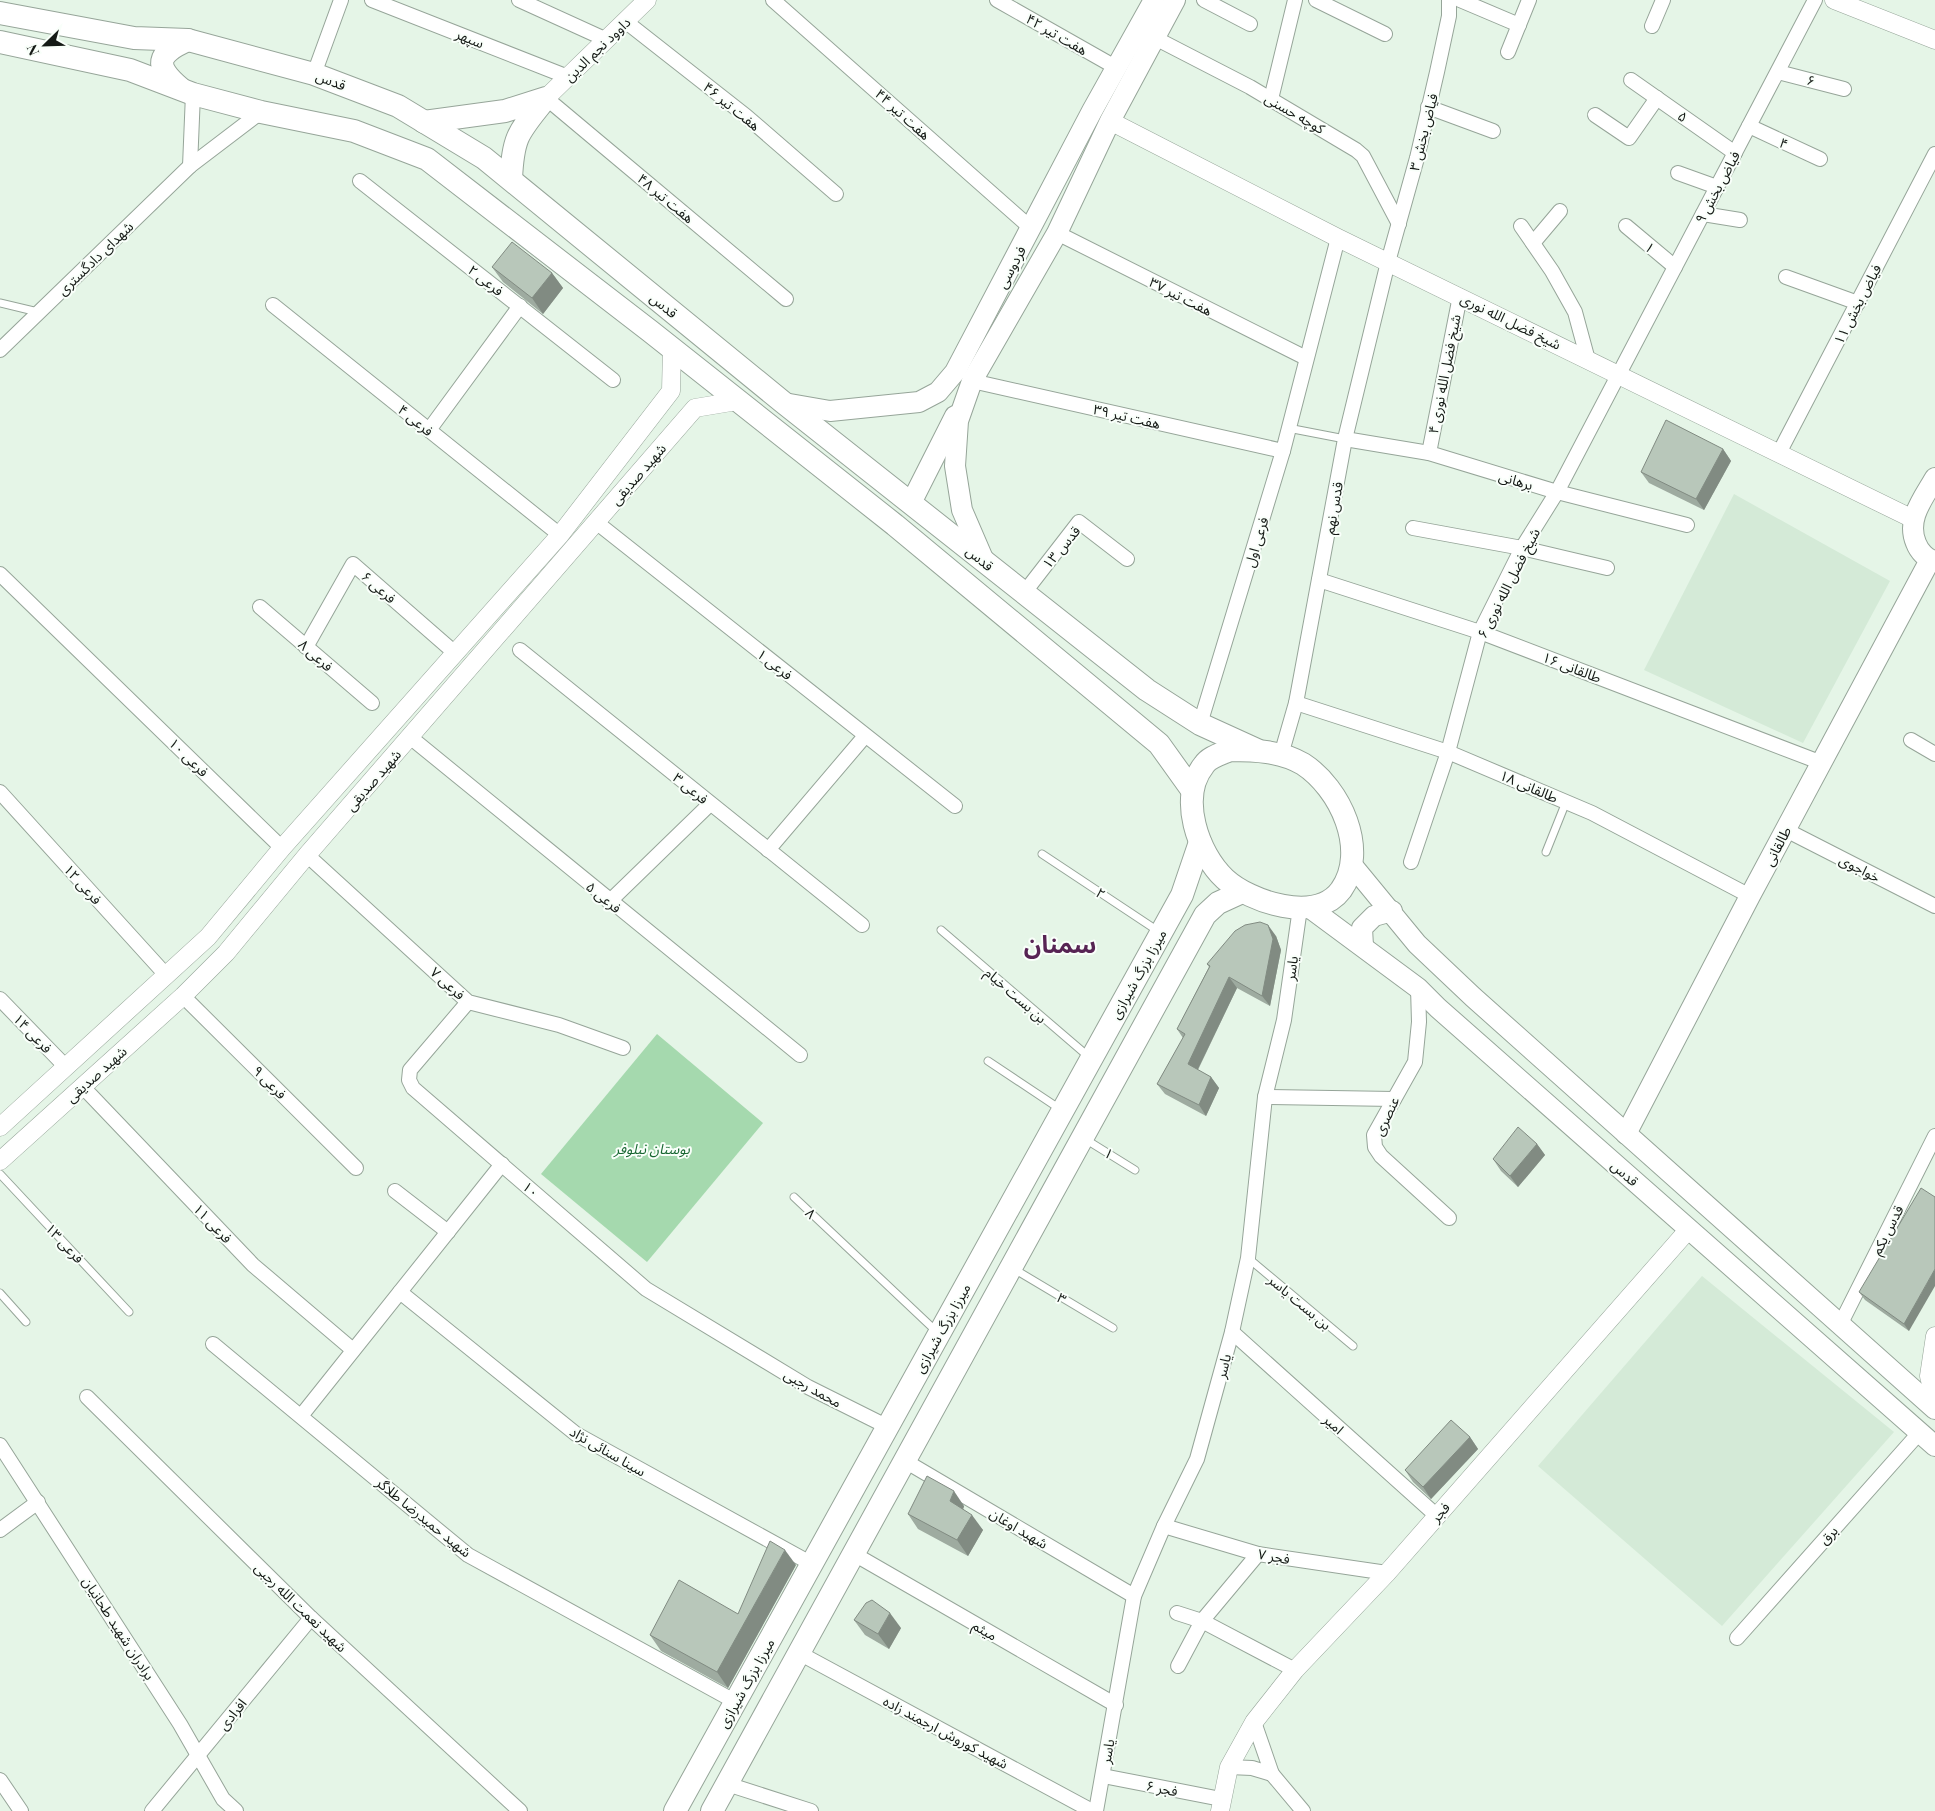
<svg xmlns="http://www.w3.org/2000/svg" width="1935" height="1811" font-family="'Playfair Display','Noto Sans Arabic',serif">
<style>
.built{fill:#d4ead7}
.green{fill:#a5d9ae}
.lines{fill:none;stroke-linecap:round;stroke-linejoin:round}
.service-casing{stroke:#96a599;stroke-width:9}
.minor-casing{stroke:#96a599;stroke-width:16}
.tertiary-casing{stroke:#96a599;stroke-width:19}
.secondary-casing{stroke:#96a599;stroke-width:22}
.primary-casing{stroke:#96a599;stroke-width:24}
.service{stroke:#fff;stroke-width:7}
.minor{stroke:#fff;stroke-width:14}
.tertiary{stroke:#fff;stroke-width:18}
.secondary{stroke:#fff;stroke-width:20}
.primary{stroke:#fff;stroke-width:22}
.wall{fill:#9eaba0}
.shaded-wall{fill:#818b82}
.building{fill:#b8c7ba;stroke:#818b82}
.labels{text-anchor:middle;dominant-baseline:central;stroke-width:4;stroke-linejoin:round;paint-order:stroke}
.street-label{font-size:14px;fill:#151a16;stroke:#f9fffa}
.park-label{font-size:14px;font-style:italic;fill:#176631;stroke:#f9fffa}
.town-label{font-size:24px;font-weight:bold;fill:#572454;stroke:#f9fffa}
</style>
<rect width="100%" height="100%" fill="#e5f5e7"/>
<g class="built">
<path d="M1734,494L1890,581L1803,743L1644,670Z"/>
<path d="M1702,1276L1894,1432L1722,1626L1538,1466Z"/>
</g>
<path class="green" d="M657,1034L763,1123L647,1262L541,1174Z"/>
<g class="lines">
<defs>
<g id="service">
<path d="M0,303L38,312"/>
<path d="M1288,428L1345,439"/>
<path d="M1546,852L1566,802"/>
<path d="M1042,854L1158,931"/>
<path d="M941,930L1089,1057"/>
<path d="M988,1061L1060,1109"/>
<path d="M1085,1139L1135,1170"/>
<path d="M0,1174L129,1312"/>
<path d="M794,1197L937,1332"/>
<path d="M1248,1258L1353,1346"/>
<path d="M1014,1269L1113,1328"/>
<path d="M0,1293L26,1322"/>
</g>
<g id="minor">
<path d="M372,0L568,77"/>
<path d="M519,0L607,40"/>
<path d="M773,0L1032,229"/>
<path d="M997,0L1117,68"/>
<path d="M1204,0L1250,24"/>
<path d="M1316,0L1385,34"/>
<path d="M1460,0L1519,25"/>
<path d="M625,21L746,116L836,194"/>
<path d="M1652,26L1663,0"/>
<path d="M1155,38L1250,87L1356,150L1363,156L1399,224"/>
<path d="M1508,52L1529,0"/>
<path d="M1778,72L1844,89"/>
<path d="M314,74L341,0"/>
<path d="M1631,80L1735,153"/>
<path d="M546,98L786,299"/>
<path d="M1271,99L1295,0"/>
<path d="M1428,107L1493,131"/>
<path d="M1595,115L1629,138L1657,98"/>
<path d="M1749,126L1820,159"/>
<path d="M190,166L193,94"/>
<path d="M1678,173L1717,187"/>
<path d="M360,181L613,380"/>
<path d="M1703,214L1740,220"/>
<path d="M1521,226L1552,271L1575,312L1588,360"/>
<path d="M1626,226L1675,267"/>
<path d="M1057,233L1306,358"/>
<path d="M1533,243L1560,211"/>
<path d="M1786,277L1858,303"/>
<path d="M273,305L560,535"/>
<path d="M0,350L190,166L261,112"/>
<path d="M972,381L1283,451"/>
<path d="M429,430L520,306"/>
<path d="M1345,439L1429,453L1557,492L1687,525"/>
<path d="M1429,453L1460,296"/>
<path d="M1779,453L1935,154"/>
<path d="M596,522L955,806"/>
<path d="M1413,528L1522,548L1607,568"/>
<path d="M0,574L282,848"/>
<path d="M1319,580L1480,632L1822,763"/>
<path d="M1024,593L1079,522L1127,559"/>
<path d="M260,607L372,703"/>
<path d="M306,647L353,564L455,653"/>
<path d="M520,650L862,925"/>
<path d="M1296,703L1448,752L1592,813L1750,896"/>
<path d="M1200,724L1283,451L1338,238"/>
<path d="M410,737L800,1055"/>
<path d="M1911,740L1935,754"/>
<path d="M1281,755L1296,703L1345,439L1388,262L1417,158L1437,72L1449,16V0"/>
<path d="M0,792L166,975"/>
<path d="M1786,830L1935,906"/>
<path d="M768,850L865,736"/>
<path d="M307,855L468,1002L559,1025L623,1048"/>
<path d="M1411,862L1448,752L1480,632L1522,548L1557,492L1815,0"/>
<path d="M609,902L710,804"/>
<path d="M1418,988L1419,1022L1415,1062L1374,1135L1375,1147L1381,1156L1449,1218"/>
<path d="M183,996L356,1168"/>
<path d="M0,999L66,1067"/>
<path d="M468,1002L410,1070L409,1080L413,1088L646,1289L808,1387L888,1427"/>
<path d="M82,1086L253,1265L353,1350"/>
<path d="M1265,1097L1394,1099"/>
<path d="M395,1191L448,1232"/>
<path d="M400,1292L576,1434L812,1564"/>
<path d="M1840,1325L1935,1136"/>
<path d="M1232,1332L1437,1516"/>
<path d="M213,1344L468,1555L736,1702"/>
<path d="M87,1397L311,1618L520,1811"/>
<path d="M301,1416L502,1164"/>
<path d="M0,1445L180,1724L223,1799L236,1811"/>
<path d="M905,1461L1134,1596"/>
<path d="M1164,1526L1258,1554L1387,1573"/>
<path d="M0,1530L38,1502"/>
<path d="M854,1554L1116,1705"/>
<path d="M1177,1613L1202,1621L1295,1670"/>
<path d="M1737,1638L1920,1432"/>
<path d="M799,1653L1092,1811"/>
<path d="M1178,1666L1202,1621L1258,1554"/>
<path d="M1229,1767L1252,1768L1272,1774L1254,1722"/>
<path d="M1272,1774L1303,1811"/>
<path d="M1103,1776L1221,1799"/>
<path d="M0,1780L21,1811"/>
<path d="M727,1784L811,1811"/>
<path d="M152,1811L311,1618"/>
<path d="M1096,1811L1134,1596L1164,1526L1197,1459L1232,1332L1248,1258L1265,1097L1284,1020L1300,908"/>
</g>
<g id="tertiary">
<path d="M1834,0L1935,40"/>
<path d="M546,98L647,0"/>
<path d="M1110,121L1338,238L1913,519"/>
<path d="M0,1127L208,937L282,848L560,535L671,391L672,348"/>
<path d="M0,1161L183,996L226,953L307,855L695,408L737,401"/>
<path d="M1935,1336L1929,1376L1935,1400"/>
<path d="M1220,1811L1229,1767L1254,1722L1295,1670L1387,1573L1689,1229"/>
</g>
<g id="secondary">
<path d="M784,403L830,411L919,402L938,392L955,372L1092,111L1154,0"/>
<path d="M1935,478C1923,499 1906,519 1916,543C1919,551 1926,559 1935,561"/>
<path d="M911,503L955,416"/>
<path d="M984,561L962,510L955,466L958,421L972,381L1057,233L1110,121L1175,0"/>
<path d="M1352,865L1417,944L1473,997L1935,1409"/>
<path d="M1310,908L1418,988L1438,1008L1935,1446"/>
<path d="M1363,946L1362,928L1374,916L1392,911"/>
<path d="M1626,1134L1750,896L1930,560"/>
</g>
<g id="primary">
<path d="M0,13L134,38L188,40L314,74L398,106L484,158L784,403L1147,690L1200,724L1257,750"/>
<path d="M0,42L130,70L193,94L261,112L354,131L427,159L650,331L895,525L1159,744L1192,790"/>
<path d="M180,88C154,66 156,54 188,40"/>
<path d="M424,122L505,111L546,98C519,132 513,135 511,179"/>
<path d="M1230,750C1254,750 1281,751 1303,764C1340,788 1369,850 1341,890C1316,924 1250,902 1225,879C1198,854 1178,797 1204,765C1209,757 1221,754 1230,750Z"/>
<path d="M675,1811L1182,895L1200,842"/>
<path d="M712,1811L1205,915L1218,903L1242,892"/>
</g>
</defs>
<use href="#service" class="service-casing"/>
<use href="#minor" class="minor-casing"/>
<use href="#tertiary" class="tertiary-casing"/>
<use href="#secondary" class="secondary-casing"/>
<use href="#primary" class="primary-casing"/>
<use href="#service" class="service"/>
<use href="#minor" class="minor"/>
<use href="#tertiary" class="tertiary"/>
<use href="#secondary" class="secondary"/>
<use href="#primary" class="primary"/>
</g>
<g class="wall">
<path d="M492,267L552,273L563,288L543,314L503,282Z"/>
<path d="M1723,449L1731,461L1704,510L1649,483L1641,472Z"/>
<path d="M1276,936L1281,950L1270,1006L1237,988L1198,1070L1211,1077L1219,1088L1206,1116L1165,1094L1157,1084L1183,1038L1177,1029L1209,967L1207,964Z"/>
<path d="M1537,1144L1545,1155L1518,1187L1501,1171L1493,1159Z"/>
<path d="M1935,1197L1909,1331L1865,1300L1859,1292Z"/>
<path d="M1470,1437L1478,1449L1431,1499L1413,1482L1405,1470Z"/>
<path d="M964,1506L963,1509L983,1530L968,1556L918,1529L908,1514Z"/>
<path d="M796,1565L728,1688L661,1651L650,1635L738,1614Z"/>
<path d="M854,1620L901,1628L889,1649L865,1635Z"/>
</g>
<g class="shaded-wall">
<path d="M552,273L563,288L543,314L532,298Z"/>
<path d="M1723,449L1731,461L1704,510L1696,499Z"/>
<path d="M1268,925L1276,936L1281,950L1270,1006L1262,996Z"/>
<path d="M1229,977L1237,988L1195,1075L1188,1064Z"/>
<path d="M1211,1077L1219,1088L1206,1116L1199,1105Z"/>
<path d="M1537,1144L1545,1155L1518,1187L1510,1176Z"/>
<path d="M1935,1269V1286L1909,1331L1904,1324Z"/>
<path d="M1470,1437L1478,1449L1431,1499L1423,1487Z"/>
<path d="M954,1491L964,1506L961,1517L950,1501Z"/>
<path d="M972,1515L983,1530L968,1556L957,1540Z"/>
<path d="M785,1550L796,1565L728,1688L717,1672Z"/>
<path d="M890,1613L901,1628L889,1649L878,1634Z"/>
</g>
<g class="building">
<path d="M512,242L552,273L532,298L492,267Z"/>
<path d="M1666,420L1723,449L1696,499L1641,472Z"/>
<path d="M1260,922L1268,925L1273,939L1262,996L1229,977L1188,1064L1211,1077L1199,1105L1157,1084L1185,1034L1177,1029L1210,966L1207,964L1235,931L1245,925Z"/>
<path d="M1518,1127L1537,1144L1510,1176L1493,1159Z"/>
<path d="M1921,1188L1935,1197V1269L1904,1324L1859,1292Z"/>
<path d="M1451,1420L1470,1437L1423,1487L1405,1470Z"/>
<path d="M927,1476L954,1491L950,1501L972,1515L957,1540L908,1514Z"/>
<path d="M770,1541L785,1550L717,1672L650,1635L679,1580L738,1614Z"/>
<path d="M872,1600L890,1613L878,1634L854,1620L866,1603Z"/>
</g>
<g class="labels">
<g class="street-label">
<text transform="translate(1057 34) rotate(30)">هفت تیر ۴۲</text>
<text transform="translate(470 38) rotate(22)">سپهر</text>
<text transform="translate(597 49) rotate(-44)">داوود نجم الدین</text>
<text transform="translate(331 80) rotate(21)">قدس</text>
<text transform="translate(1811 80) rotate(15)">۶</text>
<text transform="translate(732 106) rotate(39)">هفت تیر ۴۶</text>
<text transform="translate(1295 113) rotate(30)">کوچه حسنی</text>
<text transform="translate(903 114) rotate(42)">هفت تیر ۴۴</text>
<text transform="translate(1683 116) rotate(35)">۵</text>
<text transform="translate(1423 132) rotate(-76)">فیاض بخش ۳</text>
<text transform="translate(1784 143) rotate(25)">۴</text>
<text transform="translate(1717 187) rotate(-62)">فیاض بخش ۹</text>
<text transform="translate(666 198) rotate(40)">هفت تیر ۴۸</text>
<text transform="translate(1650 247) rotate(40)">۱</text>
<text transform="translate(95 258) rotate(-44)">شهدای دادگستری</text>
<text transform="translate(1011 267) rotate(-62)">فردوسی</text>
<text transform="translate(486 280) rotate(38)">فرعی ۲</text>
<text transform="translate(1181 296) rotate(27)">هفت تیر ۳۷</text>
<text transform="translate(1857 304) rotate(-63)">فیاض بخش ۱۱</text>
<text transform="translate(664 305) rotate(39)">قدس</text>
<text transform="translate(1511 321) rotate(26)">شیخ فضل الله نوری</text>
<text transform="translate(1444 374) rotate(-79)">شیخ فضل الله نوری ۴</text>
<text transform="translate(1127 416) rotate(13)">هفت تیر ۳۹</text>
<text transform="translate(416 420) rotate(39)">فرعی ۴</text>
<text transform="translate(638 474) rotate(-49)">شهید صدیقی</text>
<text transform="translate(1516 480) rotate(17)">برهانی</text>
<text transform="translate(1333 508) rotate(-80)">قدس نهم</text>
<text transform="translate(1256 542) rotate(-73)">فرعی اول</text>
<text transform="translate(1061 547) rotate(-50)">قدس ۱۳</text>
<text transform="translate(980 558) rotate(39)">قدس</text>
<text transform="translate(1508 583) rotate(-63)">شیخ فضل الله نوری ۶</text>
<text transform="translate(379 587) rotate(41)">فرعی ۶</text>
<text transform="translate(316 655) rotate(41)">فرعی ۸</text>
<text transform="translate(775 664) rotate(38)">فرعی ۱</text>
<text transform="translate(1572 667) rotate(21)">طالقانی ۱۶</text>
<text transform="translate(189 757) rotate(44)">فرعی ۱۰</text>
<text transform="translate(373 780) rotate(-49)">شهید صدیقی</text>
<text transform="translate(1529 786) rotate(23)">طالقانی ۱۸</text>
<text transform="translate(691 788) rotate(39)">فرعی ۳</text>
<text transform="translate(1777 846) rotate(-62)">طالقانی</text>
<text transform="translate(1860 868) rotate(27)">خواجوی</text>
<text transform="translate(83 884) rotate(48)">فرعی ۱۲</text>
<text transform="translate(1101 893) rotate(34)">۲</text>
<text transform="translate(604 897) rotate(39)">فرعی ۵</text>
<text transform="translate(1291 968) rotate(-82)">یاسر</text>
<text transform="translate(1138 974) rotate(-61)">میرزا بزرگ شیرازی</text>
<text transform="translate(448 983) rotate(42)">فرعی ۷</text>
<text transform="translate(1016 995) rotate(41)">بن بست خیام</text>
<text transform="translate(33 1033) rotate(46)">فرعی ۱۴</text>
<text transform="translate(96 1074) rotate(-42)">شهید صدیقی</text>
<text transform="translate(270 1082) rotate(45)">فرعی ۹</text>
<text transform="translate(1386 1116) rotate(-65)">عنصری</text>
<text transform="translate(1109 1153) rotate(31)">۱</text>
<text transform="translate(1625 1173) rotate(41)">قدس</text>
<text transform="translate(531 1189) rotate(41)">۱۰</text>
<text transform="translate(811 1213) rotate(43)">۸</text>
<text transform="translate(213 1223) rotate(46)">فرعی ۱۱</text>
<text transform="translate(1887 1230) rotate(-63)">قدس یکم</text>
<text transform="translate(65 1243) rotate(47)">فرعی ۱۳</text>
<text transform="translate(1062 1298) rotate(30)">۳</text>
<text transform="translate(1300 1302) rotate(40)">بن بست یاسر</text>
<text transform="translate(942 1328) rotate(-61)">میرزا بزرگ شیرازی</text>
<text transform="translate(1223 1366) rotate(-76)">یاسر</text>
<text transform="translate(813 1388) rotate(29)">محمد رجبی</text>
<text transform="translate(1334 1424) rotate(42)">امیر</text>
<text transform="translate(608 1451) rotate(30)">سینا سنائی نژاد</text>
<text transform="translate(1440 1512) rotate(-49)">فجر</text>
<text transform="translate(424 1517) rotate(39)">شهید حمیدرضا طلاگر</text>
<text transform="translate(1019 1528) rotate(31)">شهید اوغان</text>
<text transform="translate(1828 1535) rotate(-48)">برق</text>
<text transform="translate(1274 1556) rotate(10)">فجر ۷</text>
<text transform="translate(301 1607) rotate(44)">شهید نعمت الله رجبی</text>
<text transform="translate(119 1628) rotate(57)">برادران شهید طحانیان</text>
<text transform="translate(985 1630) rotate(30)">میثم</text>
<text transform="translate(746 1683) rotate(-61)">میرزا بزرگ شیرازی</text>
<text transform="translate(232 1714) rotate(-51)">افرادی</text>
<text transform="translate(946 1732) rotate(28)">شهید کوروش ارجمند زاده</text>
<text transform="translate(1107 1751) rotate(-80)">یاسر</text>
<text transform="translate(1162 1788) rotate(11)">فجر ۶</text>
</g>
<g class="park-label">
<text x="652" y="1148">بوستان نیلوفر</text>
</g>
<g class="town-label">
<text x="1060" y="943">سمنان</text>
</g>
</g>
<g transform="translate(45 45) rotate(247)" stroke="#f9fffa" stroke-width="4" paint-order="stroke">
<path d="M0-4L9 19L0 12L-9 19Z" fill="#151a16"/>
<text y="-8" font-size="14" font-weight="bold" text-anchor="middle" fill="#151a16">N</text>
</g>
</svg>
